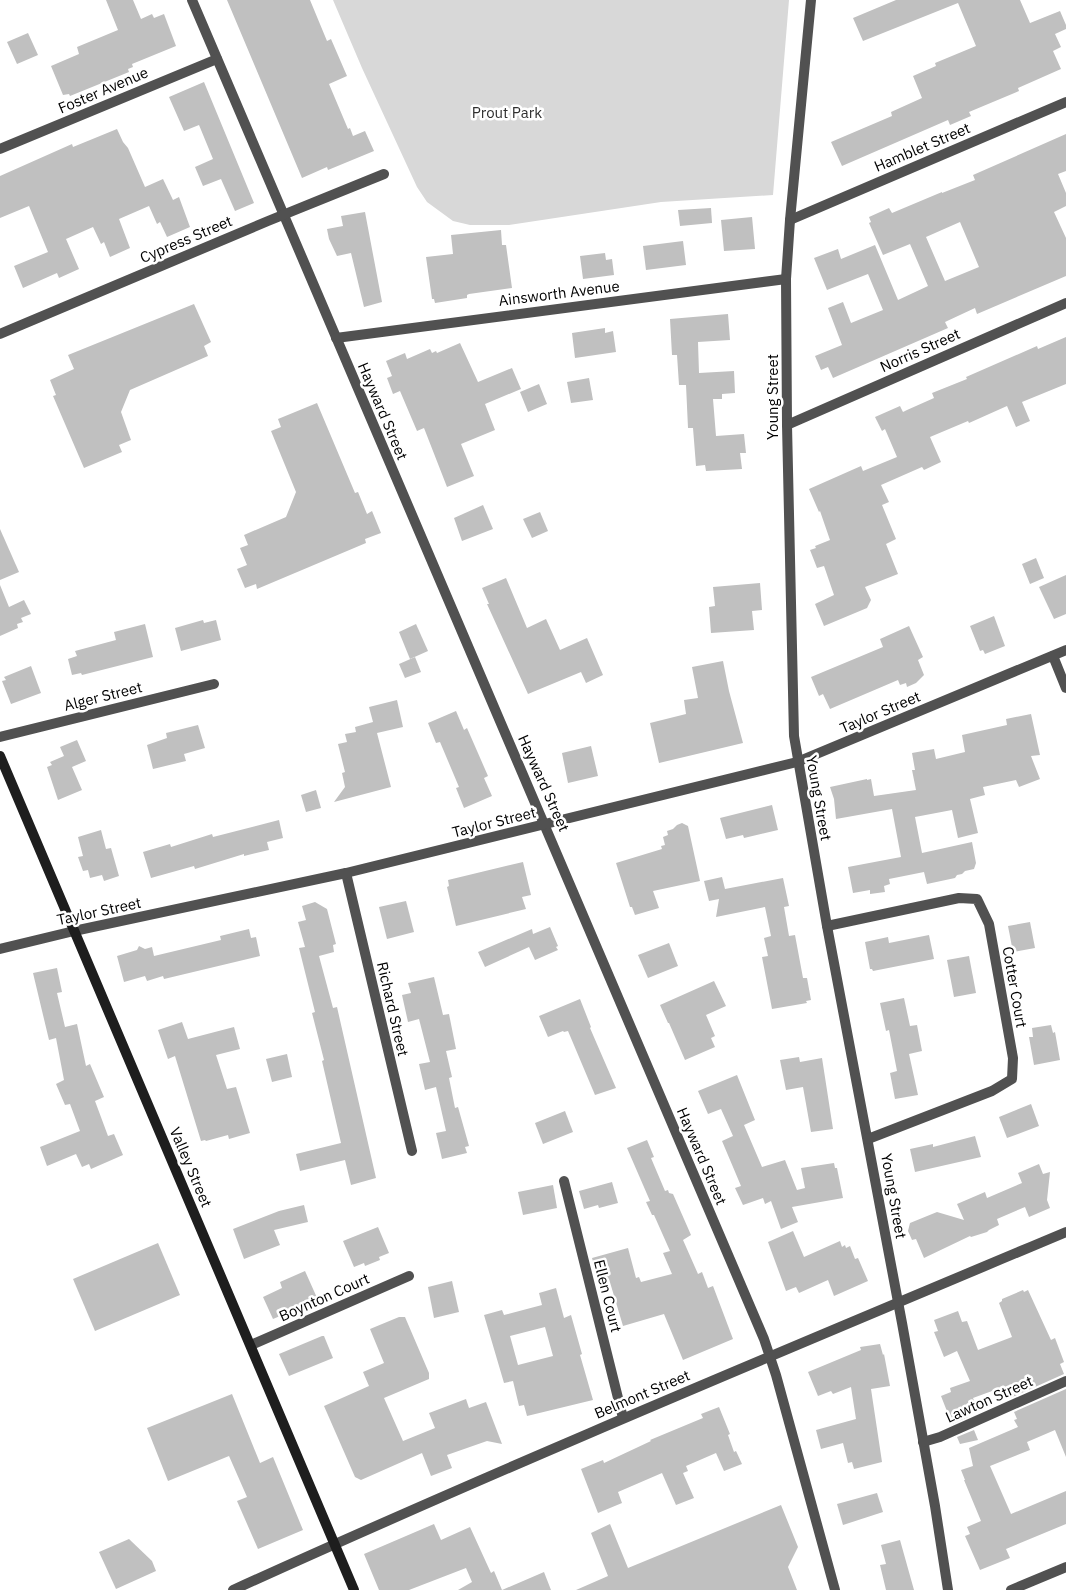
<svg xmlns="http://www.w3.org/2000/svg" width="1066" height="1590" font-family="'IBM Plex Sans',sans-serif">
<style>
.green{fill:#d8d8d8}
.building{fill:#c0c0c0;fill-rule:evenodd}
.lines{fill:none;stroke-linecap:round;stroke-linejoin:round}
.minor{stroke:#515151;stroke-width:10}
.secondary{stroke:#1e1e1e;stroke-width:10}
.labels{text-anchor:middle;dominant-baseline:central;stroke-width:5;stroke-linejoin:round;paint-order:stroke}
.street-label{font-size:15px;fill:#000;stroke:#fff}
.park-label{font-size:15px;fill:#2f2f2f;stroke:#fff}
</style>
<rect width="100%" height="100%" fill="#fff"/>
<path class="green" d="M333,0H789L773,195L661,202L509,225H470L453,221L427,202L417,187L362,68Z"/>
<g class="building">
<path d="M106,0H133L141,19L152,14L154,18L164,14L176,46L132,64L133,67L128,69L129,72L70,96L69,94L63,95L51,66L79,54L77,47L118,30Z"/>
<path d="M227,0H310L327,41L331,39L347,76L329,84L348,129L350,128L353,136L365,131L374,151L328,170L327,167L302,178Z"/>
<path d="M896,0H1020L1030,23L1060,11L1066,25V29L1055,34L1061,47L1053,51L1061,69L1018,88L1019,91L969,112L971,116L950,125L948,120L842,166L831,142L892,116L891,112L922,98L913,76L936,66L935,63L976,46L958,3L863,41L853,18Z"/>
<path d="M28,33L38,55L17,64L7,42Z"/>
<path d="M204,82L254,203L235,211L221,179L203,186L195,167L213,159L199,125L184,131L169,97Z"/>
<path d="M117,129L123,142L128,148L145,187L163,179L173,200L179,197L190,227L167,237L160,222L157,224L149,206L119,219L130,248L110,257L104,242L101,244L93,227L66,239L79,269L59,278L57,273L23,288L14,266L48,252L29,206L0,218V176L72,144L73,147Z"/>
<path d="M1066,134V171L1058,174L1066,193V206L1054,212L1066,238V276L977,314L975,308L945,322L948,328L833,378L828,367L821,370L815,356L842,345L828,308L843,302L851,323L883,310L868,274L827,290L814,258L838,249L841,259L875,245L898,300L928,286L910,244L883,255L869,223L871,222L869,217L889,208L892,213L942,192V193L975,180L973,175ZM960,222L979,267L945,281L926,237Z"/>
<path d="M711,208L712,223L680,226L678,210Z"/>
<path d="M365,212L382,302L364,307L351,253L337,256L329,239L327,229L343,226L341,216Z"/>
<path d="M752,217L755,249L724,251L721,220Z"/>
<path d="M501,230L502,245H506L512,288L469,294L467,295V298L435,303L434,299H432L426,257L453,254L451,235Z"/>
<path d="M683,241L686,265L646,270L643,246Z"/>
<path d="M605,253L606,260L612,259L614,275L583,279L580,256Z"/>
<path d="M194,304L211,342L204,346L208,356L130,390L121,412L131,440L119,445L122,452L84,468L53,396L56,395L50,380L74,369L68,355Z"/>
<path d="M728,314L730,340L698,342L699,373L734,371L735,393L722,394V399H713L716,436L744,434L746,453H740L742,469L706,471L705,465L696,466L693,428H688L686,385H679L677,355H672L670,319Z"/>
<path d="M605,328V333L613,331L616,352L575,358L572,333Z"/>
<path d="M1066,337V384L1022,402L1030,421L1016,427L1007,406L969,423L968,421L930,437L941,462L924,470L922,467L881,485L889,502L882,505L896,539L886,544L898,574L865,587L871,600L867,608L824,626L815,604L834,595L824,566L817,568L810,550L816,548L815,546L830,540L820,511L819,512L809,489L861,466L863,471L897,457L885,429L882,431L875,417L900,406L903,412L907,410L934,398L932,393L967,379L966,377L1037,346L1038,349Z"/>
<path d="M460,343L478,382L512,368L521,389L485,404L495,430L461,444L474,476L447,487L424,428L417,431L400,391L393,394L387,378L392,376L386,361L405,353L407,359L430,349L432,353L436,351L437,353Z"/>
<path d="M589,378L593,400L571,403L567,382Z"/>
<path d="M539,384L547,404L528,412L520,392Z"/>
<path d="M317,403L355,493L358,492L367,514L372,511L381,533L365,539L366,543L257,589L256,584L245,588L237,569L247,565L240,548L248,545L244,535L286,517L296,492L271,431L281,427L278,419Z"/>
<path d="M483,505L493,529L462,541L454,518Z"/>
<path d="M540,512L548,531L532,538L523,519Z"/>
<path d="M0,529L19,572L0,580Z"/>
<path d="M1036,558L1044,578L1030,584L1022,564Z"/>
<path d="M1066,575V614L1054,619L1039,587Z"/>
<path d="M506,578L527,628L546,619L560,650L587,638L603,675L586,683L581,672L528,694L487,604H489L482,588Z"/>
<path d="M760,583L762,610L752,611L754,630L711,633L709,607L715,606L713,587Z"/>
<path d="M0,585L9,607L24,600L31,614L21,618L23,622L17,624L18,628L0,636Z"/>
<path d="M994,616L1005,646L985,654L983,650L980,651L970,626Z"/>
<path d="M203,620L204,623L216,620L221,640L181,651L175,628Z"/>
<path d="M145,624L153,657L82,675L81,673L72,675L68,659L77,656L75,651L116,640L114,632Z"/>
<path d="M416,624L428,651L410,659L399,632Z"/>
<path d="M909,626L923,657L918,660L924,675L916,683L907,687L906,683L900,685L898,680L830,709L823,694L819,696L811,677L883,647L880,639Z"/>
<path d="M415,657L421,672L405,678L399,664Z"/>
<path d="M723,661L729,691L743,743L659,763L650,723L686,714L684,700L698,698L692,667Z"/>
<path d="M31,666L41,693L11,704L2,681L6,680L4,677Z"/>
<path d="M397,700L403,727L377,733L391,787L334,802L345,787L342,773L345,772L338,744L347,742L345,734L356,732L355,727L373,722L369,707Z"/>
<path d="M456,711L464,730L467,728L488,776L484,778L492,796L464,808L456,788L459,787L440,742L436,743L428,723Z"/>
<path d="M1031,714L1040,755L1031,756L1040,779L1019,787L1016,780L983,787L985,795L970,799L978,833L958,838L952,810L915,817L922,853L972,842L976,863L974,869L965,871L962,874L957,875L955,878L927,884L924,872L889,879L890,884L884,886L885,892L870,894V890L853,893L848,867L901,857L892,809L836,819L834,799L830,787L867,779V780L871,779L874,796L916,790L912,770H915L912,753L934,749L936,759L965,752L962,735L1007,725L1006,719Z"/>
<path d="M198,725L205,748L184,754L186,761L153,769L147,745L167,738L166,733Z"/>
<path d="M77,740L86,761L72,767L82,790L58,800L47,767L52,765L50,762L64,756L60,747Z"/>
<path d="M591,746L598,776L568,783L562,753Z"/>
<path d="M316,790L321,808L306,812L301,795Z"/>
<path d="M772,805L778,830L744,838L743,835L726,839L720,818Z"/>
<path d="M279,820L283,838L267,842L269,850L244,856V854L195,869L194,866L151,878L143,852L170,844L171,847L212,834L213,837Z"/>
<path d="M682,823L688,826L700,881L653,891L659,908L635,915L632,907H630L616,863L662,849L661,846L665,845L663,837L668,835L667,831L673,829L677,825Z"/>
<path d="M101,830L106,849L111,848L119,876L104,881L102,875L90,878L88,870L83,871L78,857L83,856L78,837Z"/>
<path d="M523,862L531,895L522,897L526,909L456,926L447,887L449,886L448,880Z"/>
<path d="M722,877L725,889L783,878L789,906L784,907L789,936L795,935L803,978H807L811,1000L806,1001L807,1003L772,1009L762,957L768,956L764,938L771,936L765,907L716,917L719,899L709,901L704,881Z"/>
<path d="M406,901L414,932L387,939L379,907Z"/>
<path d="M315,902L327,909L336,944L333,945L334,952L319,956L333,1008L337,1007L376,1178L351,1185L345,1160L300,1171L296,1154L341,1143L322,1061L324,1060L312,1013L315,1012L299,948L305,947L298,922L306,920L302,906Z"/>
<path d="M1030,922L1035,948L1013,952L1008,926Z"/>
<path d="M550,927L558,946L556,947L558,950L535,960L529,947L485,967L478,952L532,929L533,934Z"/>
<path d="M249,929L251,938L256,937L260,956L164,979L163,976L147,981L145,976L124,982L117,956L137,950L139,946L145,949L152,947L154,956L221,940L220,936Z"/>
<path d="M929,935L934,959L873,971L872,969H870L865,942L888,937L889,943Z"/>
<path d="M669,943L678,966L648,978L638,955Z"/>
<path d="M969,956L976,993L954,997L947,960Z"/>
<path d="M57,968L62,992L57,993L65,1027L77,1024L86,1066L90,1064L104,1097L95,1101L108,1136L114,1134L123,1155L91,1169L89,1164L82,1167L76,1154L47,1166L40,1147L80,1131L70,1104L65,1105L56,1084L64,1080L56,1038L49,1040L33,973Z"/>
<path d="M434,977L443,1015L449,1014L456,1049L446,1051L452,1077L449,1078L455,1108L458,1107L469,1146L465,1147L467,1153L442,1159L436,1133L446,1131L436,1087L425,1090L419,1064L430,1062L419,1019L408,1022L402,995L411,993L408,983Z"/>
<path d="M714,981L726,1006L706,1015L715,1036L711,1038L715,1047L685,1060L669,1023H668L660,1005Z"/>
<path d="M904,998L910,1026L917,1025L922,1051L909,1054L918,1095L895,1099L890,1073L897,1071L889,1030L886,1031L880,1003Z"/>
<path d="M580,999L591,1027L590,1028L616,1088L595,1095L568,1031L564,1032L563,1031L548,1037L539,1016Z"/>
<path d="M182,1022L188,1039L234,1027L240,1049L216,1055L227,1089L236,1087L250,1133L229,1139L228,1135L206,1141L205,1140L201,1141L175,1056L168,1059L158,1030Z"/>
<path d="M1051,1025L1053,1033L1055,1032L1060,1060L1034,1065L1029,1037H1033L1032,1028Z"/>
<path d="M287,1054L292,1077L272,1082L266,1059Z"/>
<path d="M799,1057L800,1062L822,1058L833,1129L811,1132L803,1087L786,1090L780,1060Z"/>
<path d="M737,1075L755,1120L744,1125L762,1167L785,1160L797,1190L805,1188L801,1168L834,1163L835,1168H837L843,1198L792,1207L798,1222L781,1229L771,1201L765,1204L763,1198L743,1205L735,1188L741,1186L722,1141L733,1136L721,1109L708,1114L698,1091Z"/>
<path d="M1031,1104L1039,1126L1007,1138L999,1117Z"/>
<path d="M565,1111L573,1132L543,1144L535,1123Z"/>
<path d="M975,1136L981,1157L915,1172L910,1149L933,1144V1147Z"/>
<path d="M647,1140L654,1157L651,1158L665,1191L668,1190L669,1193L673,1194L691,1235L683,1240L698,1274L702,1272L708,1288L713,1286L733,1339L683,1360L664,1314L623,1326L609,1279L598,1280L592,1258L628,1248L636,1278L639,1277L641,1282L672,1274L663,1253L670,1251L654,1215H652L646,1202L650,1201L627,1148Z"/>
<path d="M1039,1164L1043,1174L1050,1172L1047,1200L1050,1208L1029,1217L1025,1207L997,1219L999,1225L989,1230L987,1232L971,1237L970,1236L924,1258L916,1239L912,1240L908,1231L910,1223L937,1212L964,1220L957,1204L985,1192L987,1198L1022,1183L1018,1173Z"/>
<path d="M612,1182L618,1203L599,1208L598,1205L584,1209L579,1191Z"/>
<path d="M553,1185L557,1208L523,1215L518,1192Z"/>
<path d="M304,1205L308,1222L274,1230L280,1245L244,1259L233,1229L279,1211Z"/>
<path d="M378,1227L389,1253L379,1257L380,1260L365,1266L364,1263L354,1267L343,1241Z"/>
<path d="M793,1231L804,1257L840,1241L842,1247L845,1245L846,1248L850,1246L855,1259L858,1258L868,1281L834,1296L828,1280L799,1293L796,1287L786,1291L768,1242Z"/>
<path d="M158,1243L180,1295L95,1331L73,1279Z"/>
<path d="M305,1271L318,1300L273,1319L263,1297L282,1288L280,1282Z"/>
<path d="M452,1281L459,1312L434,1318L428,1287Z"/>
<path d="M556,1288L564,1318L571,1315L582,1354L580,1355L593,1400L527,1416L524,1405L519,1406L513,1381L504,1383L484,1315L502,1310L504,1315L542,1305L539,1293ZM545,1327L553,1356L518,1365L510,1336Z"/>
<path d="M1023,1290L1024,1292L1028,1290L1051,1340L1055,1338L1064,1362L1060,1364L1064,1374L1008,1399L1003,1387L973,1398L977,1408L966,1413L968,1417L952,1424L941,1396L951,1392L950,1388L970,1381L957,1351L944,1357L934,1332L938,1331L934,1320L958,1311L962,1322L967,1321L978,1350L1012,1337L999,1303L1002,1301V1299Z"/>
<path d="M399,1317H405L429,1373V1379L384,1398L403,1441L435,1428L429,1413L466,1399L469,1408L486,1402L502,1444L487,1441L447,1455L452,1468L431,1476L422,1453L361,1480L355,1477L324,1406L369,1386L363,1372L384,1363L370,1329Z"/>
<path d="M322,1336H324L333,1358L289,1376L279,1354Z"/>
<path d="M880,1344L883,1355L884,1354L890,1386L871,1389L882,1462L854,1469L852,1462L848,1463L843,1443L821,1449L816,1430L856,1419L851,1387L833,1394L831,1391L818,1396L808,1372L861,1350L860,1347Z"/>
<path d="M1066,1389V1457L1055,1430L1027,1442L1030,1450L990,1466L1011,1514L1066,1491V1524L1006,1549L1010,1558L980,1570L965,1536L970,1534L967,1527L981,1521L964,1480H965L961,1470L973,1466L969,1448L1018,1427L1014,1420L1017,1419L1014,1412Z"/>
<path d="M232,1394L260,1463L273,1457L303,1530L258,1549L237,1501L247,1497L229,1456L168,1481L147,1428Z"/>
<path d="M719,1407L730,1434L728,1435L734,1452L736,1451L742,1464L724,1471L716,1453L686,1466L688,1471L683,1473L694,1498L676,1505L662,1473L618,1492L622,1503L598,1513L581,1469L603,1460L604,1463L651,1441L650,1440L703,1418L701,1414Z"/>
<path d="M974,1430L978,1440L960,1444L957,1437Z"/>
<path d="M877,1493L883,1512L843,1525L837,1504Z"/>
<path d="M781,1505L798,1547L788,1567L797,1590H576L608,1576L591,1533L610,1524L628,1568Z"/>
<path d="M434,1524L441,1540L470,1527L491,1573L494,1571L502,1590L544,1572L551,1590H458L472,1582L466,1568L409,1590H379L364,1554Z"/>
<path d="M129,1539L152,1561L156,1571L116,1589L99,1552Z"/>
<path d="M900,1540L914,1590H886L880,1565L886,1564L881,1545Z"/>
</g>
<g class="lines">
<g class="minor">
<path d="M192,0C382,446 574,892 764,1339L776,1375L835,1590"/>
<path d="M811,0L790,220L786,279L787,425L794,736L827,926L902,1323L935,1506L948,1590"/>
<path d="M0,149L217,59"/>
<path d="M790,220L1066,102"/>
<path d="M0,334L268,221L384,174"/>
<path d="M336,338L786,279"/>
<path d="M787,425L1066,303"/>
<path d="M1053,656L1066,688"/>
<path d="M0,737L214,684"/>
<path d="M346,873L412,1151"/>
<path d="M827,926L959,898L977,899L989,924L1013,1058L1012,1079L992,1091L868,1139"/>
<path d="M0,949L74,931L346,873L797,762L1066,650"/>
<path d="M564,1181L623,1418"/>
<path d="M251,1345L409,1276"/>
<path d="M923,1442L940,1437L1066,1381"/>
<path d="M233,1590C508,1465 788,1349 1066,1232"/>
<path d="M1011,1590L1066,1567"/>
</g>
<path class="secondary" d="M0,756L354,1590"/>
</g>
<g class="labels">
<g class="street-label">
<text transform="translate(103 90) rotate(-23)">Foster Avenue</text>
<text transform="translate(922 147) rotate(-23)">Hamblet Street</text>
<text transform="translate(186 239) rotate(-23)">Cypress Street</text>
<text transform="translate(559 293) rotate(-7)">Ainsworth Avenue</text>
<text transform="translate(920 350) rotate(-24)">Norris Street</text>
<text transform="translate(772 397) rotate(-90)">Young Street</text>
<text transform="translate(383 411) rotate(67)">Hayward Street</text>
<text transform="translate(103 696) rotate(-14)">Alger Street</text>
<text transform="translate(880 712) rotate(-23)">Taylor Street</text>
<text transform="translate(544 783) rotate(66)">Hayward Street</text>
<text transform="translate(819 798) rotate(80)">Young Street</text>
<text transform="translate(494 822) rotate(-14)">Taylor Street</text>
<text transform="translate(99 911) rotate(-12)">Taylor Street</text>
<text transform="translate(1015 987) rotate(80)">Cotter Court</text>
<text transform="translate(393 1009) rotate(77)">Richard Street</text>
<text transform="translate(702 1156) rotate(67)">Hayward Street</text>
<text transform="translate(191 1167) rotate(67)">Valley Street</text>
<text transform="translate(894 1196) rotate(80)">Young Street</text>
<text transform="translate(608 1296) rotate(76)">Ellen Court</text>
<text transform="translate(324 1297) rotate(-24)">Boynton Court</text>
<text transform="translate(642 1394) rotate(-23)">Belmont Street</text>
<text transform="translate(989 1399) rotate(-24)">Lawton Street</text>
</g>
<g class="park-label">
<text x="507" y="112">Prout Park</text>
</g>
</g>
</svg>
